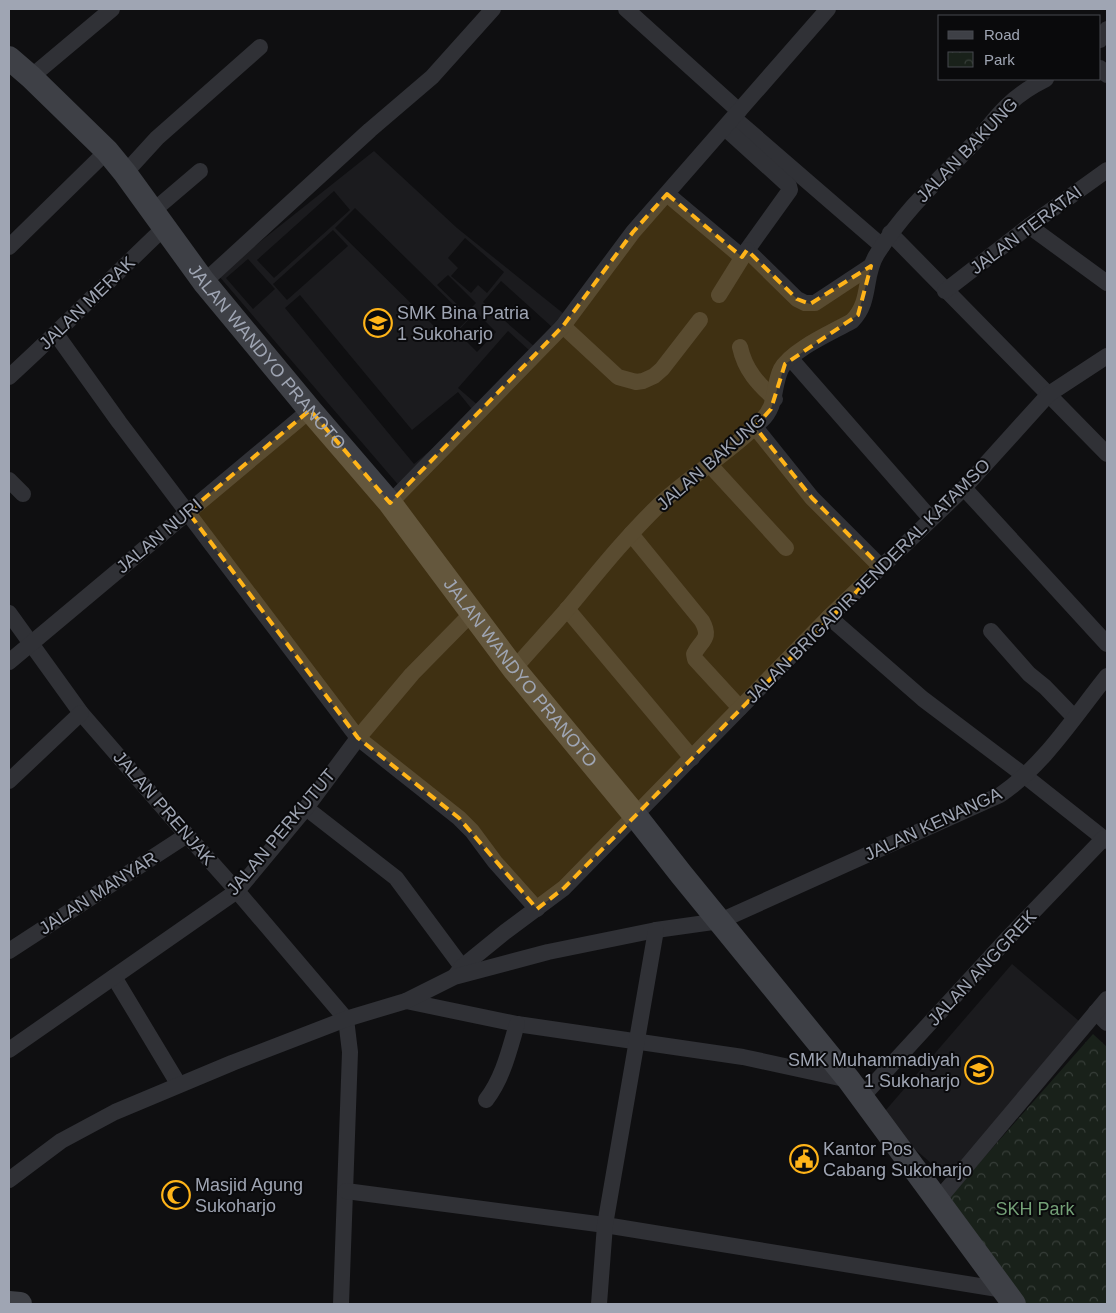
<svg xmlns="http://www.w3.org/2000/svg" width="1116" height="1313" font-family="Arial,sans-serif">
<style>
.built{fill:#1b1b1e;fill-rule:evenodd}
.park{fill:url(#park-crowns)}
.lines{fill:none;stroke-linecap:round;stroke-linejoin:round}
.street{stroke:#303136;stroke-width:16}
.secondary{stroke:#3e4046;stroke-width:24}
.marked{fill:#ffb419;fill-opacity:0.2;stroke:#ffb419;stroke-width:4;stroke-dasharray:10 6;stroke-linejoin:round}
.labels{text-anchor:middle;dominant-baseline:central;stroke-width:4;stroke-linejoin:round;paint-order:stroke}
.street-label{font-size:18px;fill:#9fa5b3;stroke:#0a0a0c}
.poi-label{font-size:18px;fill:#9fa5b3;stroke:#0a0a0c;text-anchor:start}
.park-label{font-size:18px;fill:#74a077;stroke:#0a0a0c}
</style>
<defs>
<pattern id="park-crowns" width="20" height="18" patternUnits="userSpaceOnUse" patternTransform="scale(1.25)"><rect width="20" height="18" fill="#19211a"/><path d="M2 6a3 3 0 1 1 6 0M12 15a3 3 0 1 1 6 0" fill="none" stroke="#373e39"/></pattern>
</defs>
<rect width="100%" height="100%" fill="#0f0f11"/>
<g class="built">
<path d="M374,151L457,228L564,314L407,495L218,275ZM334,191L350,210L274,278L257,260ZM355,208L468,319L448,340L335,228ZM333,230L348,246L287,300L273,284ZM465,238L504,272L487,293L478,285L471,293L451,276L458,268L448,258ZM248,259L275,289L253,309L226,278ZM448,275L476,303L466,313L437,285ZM501,281L552,327L535,347L483,302ZM300,295L412,430L458,392L475,413L414,464L285,308ZM476,312L496,332L477,352L457,332ZM508,331L530,351L480,407L458,388Z"/>
<path d="M1012,964L1079,1021L947,1177L879,1118Z"/>
</g>
<path class="park" d="M1093,1034L1107,1047V1304H1017L942,1205Z"/>
<g class="lines">
<g class="street">
<path d="M626,9L739,111"/>
<path d="M1100,40L1107,29"/>
<path d="M1100,68L1107,75"/>
<path d="M31,77L112,9"/>
<path d="M734,118L882,246"/>
<path d="M725,128L789,186L790,190L747,250L797,299L805,303H815L871,266"/>
<path d="M125,173L157,138L260,47"/>
<path d="M667,194L742,257"/>
<path d="M153,211L200,171"/>
<path d="M1029,226L1107,283"/>
<path d="M890,233L1107,454"/>
<path d="M9,247L107,151"/>
<path d="M204,282L370,130L432,77L493,9"/>
<path d="M945,291L1029,226L1107,170"/>
<path d="M719,295L747,250"/>
<path d="M563,326L618,377L636,382L643,381L654,376L662,369L700,320"/>
<path d="M56,334L119,422L358,738L459,818L472,831L495,862L537,909"/>
<path d="M740,347C745,370 758,384 775,399"/>
<path d="M791,359L931,519"/>
<path d="M9,377C62,329 112,277 164,228"/>
<path d="M755,427L812,498L881,567"/>
<path d="M710,465L786,548"/>
<path d="M9,480L23,494"/>
<path d="M964,488L1107,644"/>
<path d="M390,503L563,326L633,232L828,9"/>
<path d="M631,534L702,621C712,639 701,640 694,654L695,659L740,708"/>
<path d="M567,609L692,758"/>
<path d="M9,613L81,713L187,835L237,891L346,1019L350,1052L341,1304"/>
<path d="M829,617L923,699L1025,776L1107,841"/>
<path d="M991,631L1029,674L1045,687L1074,717"/>
<path d="M9,662L310,410"/>
<path d="M514,669C532,648 551,628 569,607C598,572 626,537 659,505C691,475 730,453 761,421C778,405 772,388 781,369C791,350 833,332 852,321C872,301 863,276 877,254C903,212 938,180 972,145C985,132 995,117 1008,105C1019,94 1032,86 1046,79"/>
<path d="M9,781L81,713"/>
<path d="M306,808L396,878L462,967"/>
<path d="M9,951L187,835"/>
<path d="M455,976L462,967L505,932L564,888L829,617L964,488L1049,394L1107,356"/>
<path d="M114,977L179,1085"/>
<path d="M406,1001L517,1024L743,1057L849,1080"/>
<path d="M1096,1012L1107,1023"/>
<path d="M9,1050L237,891L306,808L358,738L412,674L472,613"/>
<path d="M861,1098L1008,938L1104,838"/>
<path d="M486,1100C503,1078 509,1051 517,1024"/>
<path d="M9,1180L61,1141L115,1112L232,1063L346,1019L406,1001L454,977L548,952L656,930L720,921L1000,795C1044,765 1074,717 1107,676"/>
<path d="M346,1191L605,1225L1004,1290"/>
<path d="M938,1200L1107,999"/>
<path d="M599,1304L605,1225L656,930"/>
</g>
<g class="secondary">
<path id="s1" d="M9,58L31,77L107,151L125,173L204,282L310,410L390,503L514,669L634,814L681,874L849,1080L1014,1304"/>
<path d="M9,1303L20,1304"/>
</g>
</g>
<path class="marked" d="M667,194L742,257L747,250L797,299L810,304L871,266L858,315L785,364L771,409L755,427L812,498L881,567L564,888L537,909L459,818L358,738L188,512L310,410L390,503L563,326L633,232Z"/>
<defs>
<symbol id="school-ring" viewBox="-11 -11 22 22"><circle r="9.5" fill="#0a0a0c" stroke="#ffb419" stroke-width="1.5"/><path d="M0-5L7-2L0 1L-7-2ZM-4 1L0 2.5L4 1V4Q0 6-4 4Z" fill="#ffb419"/></symbol>
<symbol id="civic-ring" viewBox="-11 -11 22 22"><circle r="9.5" fill="#0a0a0c" stroke="#ffb419" stroke-width="1.5"/><path d="M-.6-6.5H3V-4.5H.6V-3L4-1V1h2V6H-6V1h2V-1L-.6-3ZM-1.2 2.5V6h2.4V2.5Z" fill="#ffb419"/></symbol>
<symbol id="mosque-ring" viewBox="-11 -11 22 22"><circle r="9.5" fill="#0a0a0c" stroke="#ffb419" stroke-width="1.5"/><path d="M3.5-4.9A6 6 0 1 0 3.5 4.9A5 5 0 1 1 3.5-4.9Z" fill="#ffb419"/></symbol>
</defs>
<g fill-rule="evenodd">
<use href="#school-ring" x="362" y="307" width="32" height="32"/>
<use href="#school-ring" x="963" y="1054" width="32" height="32"/>
<use href="#civic-ring" x="788" y="1143" width="32" height="32"/>
<use href="#mosque-ring" x="160" y="1179" width="32" height="32"/>
</g>
<g class="labels">
<g class="street-label">
<text transform="translate(967 150) rotate(-46)">JALAN BAKUNG</text>
<text transform="translate(1026 230) rotate(-37)">JALAN TERATAI</text>
<text transform="translate(87 303) rotate(-44)">JALAN MERAK</text>
<text stroke="none"><textPath href="#s1" startOffset="396">JALAN WANDYO PRANOTO</textPath></text>
<text transform="translate(711 462) rotate(-41)">JALAN BAKUNG</text>
<text transform="translate(159 536) rotate(-40)">JALAN NURI</text>
<text transform="translate(868 581) rotate(-45)">JALAN BRIGADIR JENDERAL KATAMSO</text>
<text stroke="none"><textPath href="#s1" startOffset="801">JALAN WANDYO PRANOTO</textPath></text>
<text transform="translate(164 808) rotate(49)">JALAN PRENJAK</text>
<text transform="translate(933 824) rotate(-25)">JALAN KENANGA</text>
<text transform="translate(281 832) rotate(-50)">JALAN PERKUTUT</text>
<text transform="translate(98 893) rotate(-33)">JALAN MANYAR</text>
<text transform="translate(982 968) rotate(-47)">JALAN ANGGREK</text>
</g>
<g class="poi-label">
<text x="397" y="313">SMK Bina Patria<tspan x="397" dy="21">1 Sukoharjo</tspan></text>
<text x="960" y="1060" text-anchor="end">SMK Muhammadiyah<tspan x="960" dy="21">1 Sukoharjo</tspan></text>
<text x="823" y="1149">Kantor Pos<tspan x="823" dy="21">Cabang Sukoharjo</tspan></text>
<text x="195" y="1185">Masjid Agung<tspan x="195" dy="21">Sukoharjo</tspan></text>
</g>
<g class="park-label">
<text x="1035" y="1209">SKH Park</text>
</g>
</g>
<rect width="1116" height="1313" fill="none" stroke="#9fa5b3" stroke-width="20"/>
<rect x="938" y="15" width="162" height="65" fill="#0a0a0c" stroke="#46484f"/>
<rect x="948" y="31" width="25" height="8" fill="#3e4046" stroke="#46484f"/>
<text x="984" y="40" font-size="15" fill="#9fa5b3">Road</text>
<rect x="948" y="52" width="25" height="15" fill="url(#park-crowns)" stroke="#46484f"/>
<text x="984" y="65" font-size="15" fill="#9fa5b3">Park</text>
</svg>
